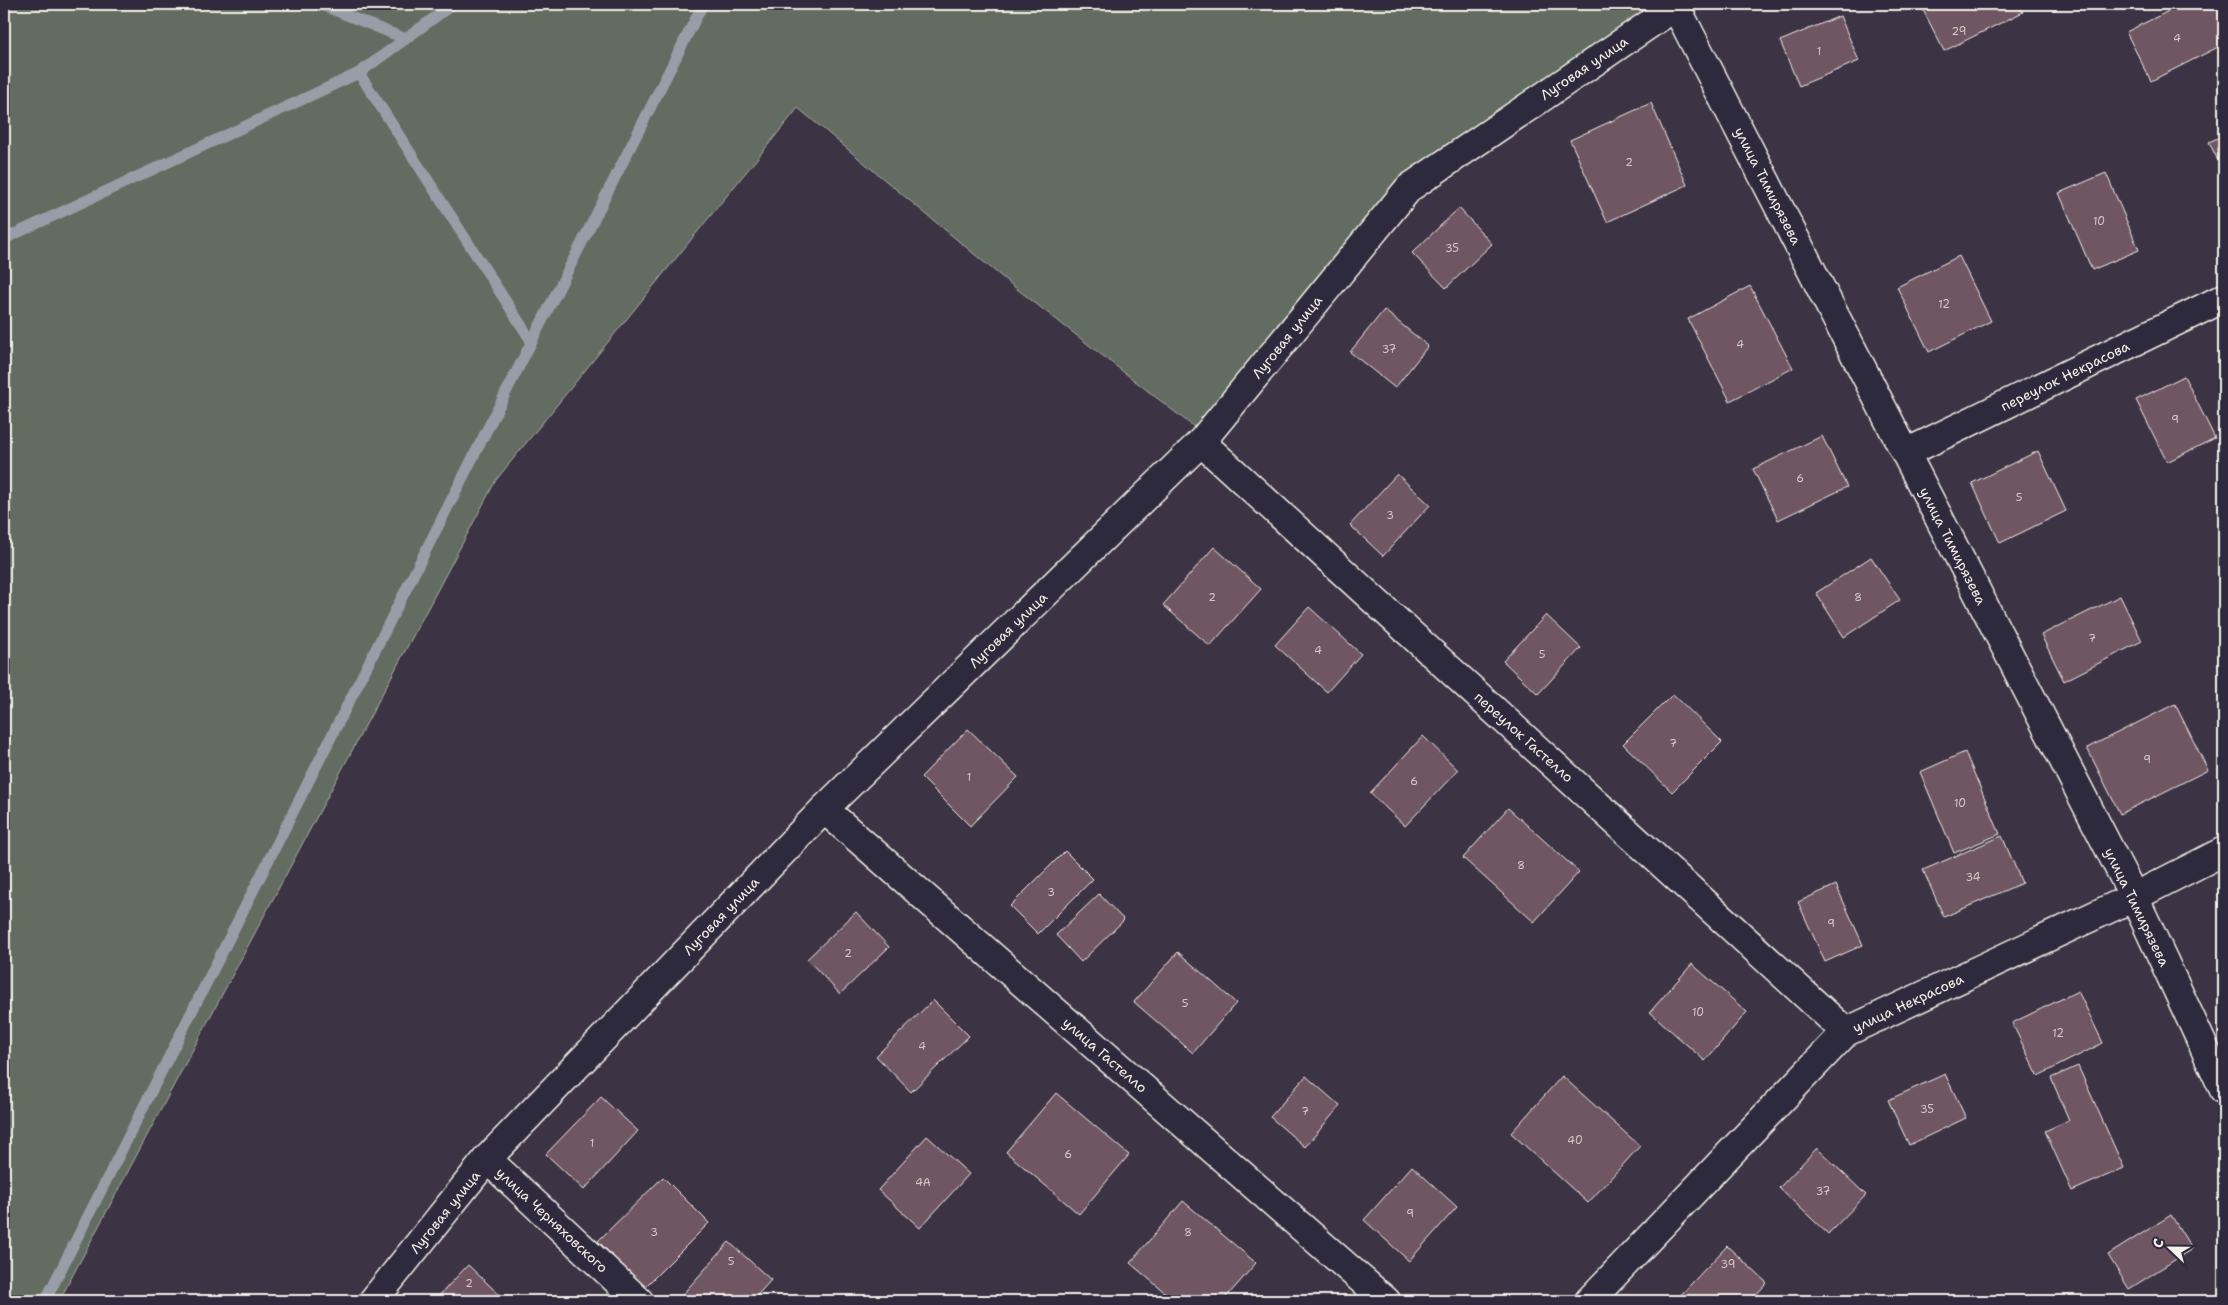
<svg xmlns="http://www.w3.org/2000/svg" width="2228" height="1305" font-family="'Shantell Sans',sans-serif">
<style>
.green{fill:#626c60;stroke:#abaea4}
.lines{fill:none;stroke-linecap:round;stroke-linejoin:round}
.stream{stroke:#989ea8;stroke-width:11}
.building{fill:#6f5763;stroke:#f4f1e8}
.street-casing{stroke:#f4f1e8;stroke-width:31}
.street{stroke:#2f2a3d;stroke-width:28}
.labels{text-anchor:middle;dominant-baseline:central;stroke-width:4.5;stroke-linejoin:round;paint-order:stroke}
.number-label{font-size:11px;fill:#d3cac7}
.street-label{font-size:14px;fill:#f4f1e8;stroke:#2f2a3d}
</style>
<rect width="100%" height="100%" fill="#3c3345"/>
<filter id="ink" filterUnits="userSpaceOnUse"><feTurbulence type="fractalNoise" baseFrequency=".02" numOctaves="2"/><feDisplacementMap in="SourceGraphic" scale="10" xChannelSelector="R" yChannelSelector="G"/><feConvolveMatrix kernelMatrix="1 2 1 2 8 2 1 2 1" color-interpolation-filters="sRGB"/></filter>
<g filter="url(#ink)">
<path class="green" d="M4,4H1665L1399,179L1198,430L1008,282L798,108L496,480L59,1301H4Z"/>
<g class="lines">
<g class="stream">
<path d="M319,4L406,39"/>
<path d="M359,73L532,342"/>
<path d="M4,239L359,73L453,4"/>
<path d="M45,1301L703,4"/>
</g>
</g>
<g class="building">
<path d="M1920,4H2018L2023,12L1944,51Z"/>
<path d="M2183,4H2220L2224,12V44L2151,81L2126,32Z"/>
<path d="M1840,16L1859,61L1799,86L1780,41Z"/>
<path d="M1651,103L1687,185L1607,222L1570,140Z"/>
<path d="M2224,135V173L2209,142Z"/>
<path d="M2106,173L2139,250L2092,270L2059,193Z"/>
<path d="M1459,208L1492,244L1446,288L1412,253Z"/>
<path d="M1959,256L1991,321L1929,352L1897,287Z"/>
<path d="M1750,286L1793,368L1730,401L1688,319Z"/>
<path d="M1384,310L1428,346L1395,388L1350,352Z"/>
<path d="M2184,376L2215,438L2167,462L2136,400Z"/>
<path d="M1822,436L1847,487L1778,520L1753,469Z"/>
<path d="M2038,451L2066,511L2000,543L1972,483Z"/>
<path d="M1397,474L1430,505L1383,556L1350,525Z"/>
<path d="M1214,547L1261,589L1210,646L1163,605Z"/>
<path d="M1871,557L1900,600L1844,637L1816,593Z"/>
<path d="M2120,596L2142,641L2064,681L2041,635Z"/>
<path d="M1309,607L1361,654L1327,692L1275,645Z"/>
<path d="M1546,615L1581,648L1538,694L1503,661Z"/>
<path d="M1673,694L1722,742L1672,792L1623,744Z"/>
<path d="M2175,704L2208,770L2120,814L2087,748Z"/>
<path d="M968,729L1018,777L970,826L921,777Z"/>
<path d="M1423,736L1458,770L1405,826L1370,793Z"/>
<path d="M1965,752L2000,834L1954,853L1920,772Z"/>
<path d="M1508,808L1579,872L1534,922L1463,858Z"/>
<path d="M2002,836L2022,883L1944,917L1923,870Z"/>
<path d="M1065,851L1093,879L1038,934L1010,906Z"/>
<path d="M1836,885L1863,945L1825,962L1798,902Z"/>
<path d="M1099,894L1124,920L1081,962L1056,935Z"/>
<path d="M856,912L889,947L840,994L807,959Z"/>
<path d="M1178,952L1236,1003L1193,1053L1134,1002Z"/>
<path d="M1692,964L1747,1012L1705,1061L1650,1012Z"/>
<path d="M2078,991L2103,1043L2038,1076L2012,1023Z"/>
<path d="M933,1000L969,1036L911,1092L876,1056Z"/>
<path d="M2078,1066L2124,1168L2072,1191L2045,1131L2069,1120L2051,1078Z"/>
<path d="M1945,1074L1966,1118L1909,1145L1888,1100Z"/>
<path d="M1306,1076L1340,1106L1305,1147L1270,1117Z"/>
<path d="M1562,1076L1640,1146L1588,1203L1511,1133Z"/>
<path d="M1056,1093L1129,1155L1079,1214L1006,1152Z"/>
<path d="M601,1097L638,1131L584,1190L546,1154Z"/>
<path d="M927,1136L969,1174L920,1228L878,1190Z"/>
<path d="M1817,1148L1866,1195L1828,1234L1779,1188Z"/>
<path d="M1412,1166L1457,1207L1409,1261L1364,1220Z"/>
<path d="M663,1177L709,1223L644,1288L598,1241Z"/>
<path d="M1183,1201L1256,1263L1223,1301H1175L1130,1263Z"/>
<path d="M2171,1215L2192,1249L2129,1289L2108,1255Z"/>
<path d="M729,1242L771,1280L752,1301H689L682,1295Z"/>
<path d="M1727,1246L1767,1283L1750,1301H1675Z"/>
<path d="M468,1265L506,1301H434Z"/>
</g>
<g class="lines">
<defs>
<g id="street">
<path d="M1675,5L2134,897L2224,1090"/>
<path d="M1201,442L1846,1032"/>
<path d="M1906,453L2224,298"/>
<path d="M824,809L1386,1301"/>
<path d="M487,1159L639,1301"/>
<path d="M373,1301L487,1159L824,809L1201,442L1409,188L1679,4"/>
<path d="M1589,1301L1846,1032L2134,897L2224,851"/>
</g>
</defs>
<use href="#street" class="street-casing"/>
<use href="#street" class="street"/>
</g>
</g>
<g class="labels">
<g class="number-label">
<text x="1959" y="31">29</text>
<text x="2177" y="38">4</text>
<text x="1819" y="51">1</text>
<text x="1629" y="162">2</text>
<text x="2099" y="221">10</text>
<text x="1452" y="248">35</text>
<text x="1944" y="304">12</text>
<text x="1740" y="344">4</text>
<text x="1389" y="349">37</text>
<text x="2175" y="419">9</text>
<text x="1800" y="478">6</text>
<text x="2019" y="497">5</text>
<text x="1390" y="515">3</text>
<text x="1212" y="597">2</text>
<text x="1858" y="597">8</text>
<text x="2092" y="638">7</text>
<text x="1318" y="650">4</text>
<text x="1542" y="654">5</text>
<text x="1673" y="743">7</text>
<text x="2147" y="759">9</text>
<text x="969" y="777">1</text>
<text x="1414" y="781">6</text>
<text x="1960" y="803">10</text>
<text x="1521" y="865">8</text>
<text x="1973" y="877">34</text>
<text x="1051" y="892">3</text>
<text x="1831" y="923">9</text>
<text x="848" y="953">2</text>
<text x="1185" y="1003">5</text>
<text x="1698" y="1012">10</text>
<text x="2058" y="1033">12</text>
<text x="922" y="1046">4</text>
<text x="1927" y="1109">35</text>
<text x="1305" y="1111">7</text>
<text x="1575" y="1140">40</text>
<text x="592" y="1143">1</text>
<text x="1068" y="1154">6</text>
<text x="923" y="1182">4А</text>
<text x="1823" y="1191">37</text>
<text x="1410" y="1213">9</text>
<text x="654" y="1232">3</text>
<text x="1188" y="1232">8</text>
<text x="731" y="1261">5</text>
<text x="1728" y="1264">39</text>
<text x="469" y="1283">2</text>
</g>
<g class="street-label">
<text transform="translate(1584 68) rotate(-34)">Луговая улица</text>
<text transform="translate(1768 186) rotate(63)">улица Тимирязева</text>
<text transform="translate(1287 337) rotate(-51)">Луговая улица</text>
<text transform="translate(2065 376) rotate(-26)">переулок Некрасова</text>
<text transform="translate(1953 546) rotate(63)">улица Тимирязева</text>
<text transform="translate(1008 630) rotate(-44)">Луговая улица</text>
<text transform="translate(1524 737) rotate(42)">переулок Гастелло</text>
<text transform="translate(2137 907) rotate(64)">улица Тимирязева</text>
<text transform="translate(721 916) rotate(-46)">Луговая улица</text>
<text transform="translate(1908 1003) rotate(-25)">улица Некрасова</text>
<text transform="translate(1105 1055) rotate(41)">улица Гастелло</text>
<text transform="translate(445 1212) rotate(-51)">Луговая улица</text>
<text transform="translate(552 1220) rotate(43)">улица Черняховского</text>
</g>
</g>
<rect width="2228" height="1305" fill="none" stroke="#2f2a3d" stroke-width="20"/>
<rect x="10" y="10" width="2208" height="1285" fill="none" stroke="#f4f1e8" stroke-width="2" filter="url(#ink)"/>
<g transform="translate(2170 1248) rotate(292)" stroke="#2f2a3d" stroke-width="4" paint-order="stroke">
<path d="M0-4L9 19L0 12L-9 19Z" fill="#f4f1e8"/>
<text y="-8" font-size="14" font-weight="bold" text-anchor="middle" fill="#f4f1e8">С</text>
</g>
</svg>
